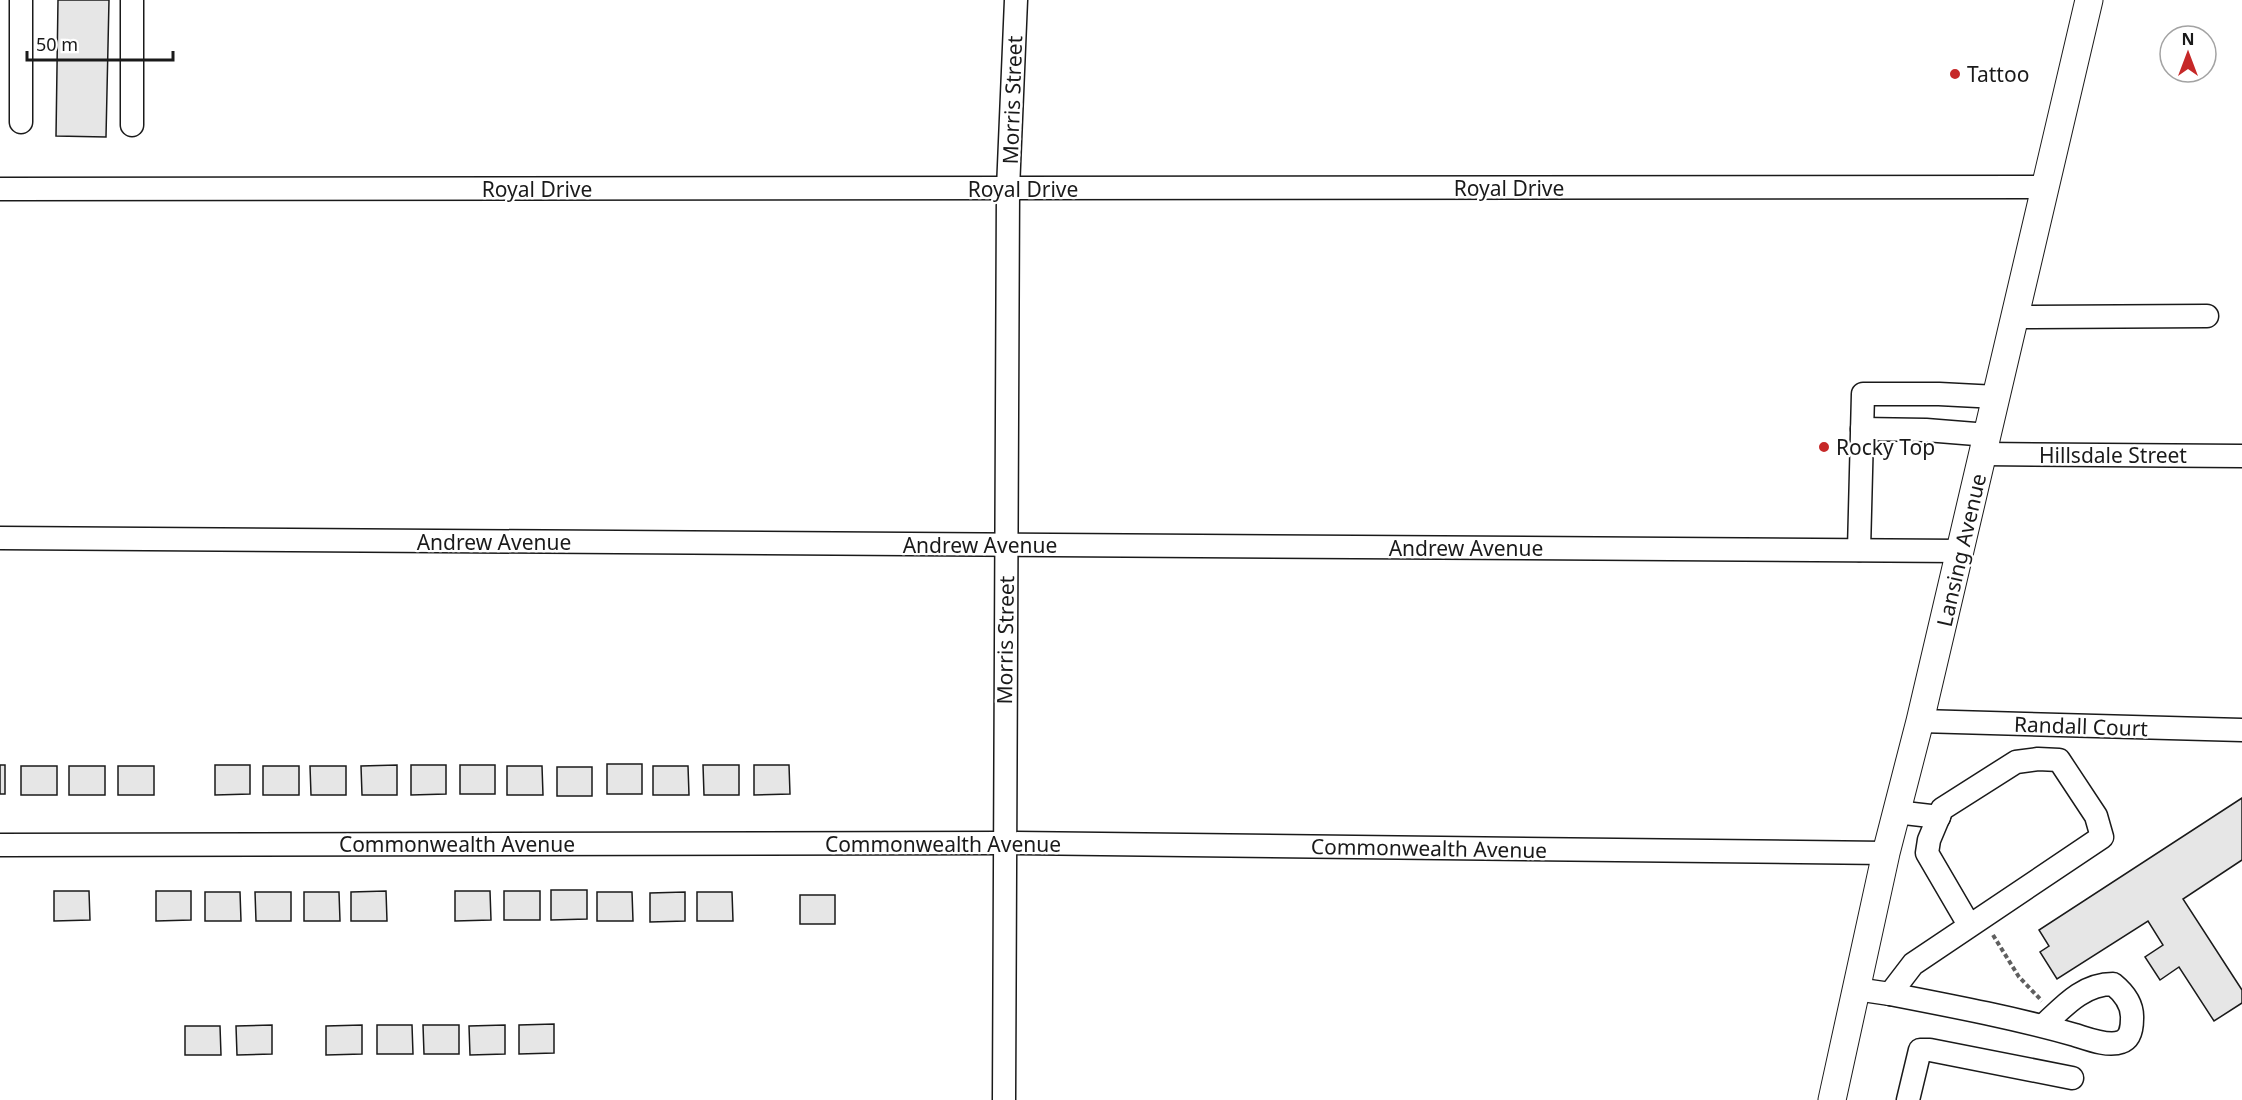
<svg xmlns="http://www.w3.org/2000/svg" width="2242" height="1100" font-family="'Noto Sans',sans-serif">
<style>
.building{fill:#e6e6e6;stroke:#1a1a1a;stroke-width:1.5}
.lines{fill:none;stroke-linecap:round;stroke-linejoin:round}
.minor-casing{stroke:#1a1a1a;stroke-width:25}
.major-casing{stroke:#1a1a1a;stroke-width:29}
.path{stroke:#5f5f5f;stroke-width:4;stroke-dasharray:4.5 3;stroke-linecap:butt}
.minor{stroke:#fff;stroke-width:22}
.major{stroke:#fff;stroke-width:27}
.poi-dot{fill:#c62828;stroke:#fff;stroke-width:2}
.labels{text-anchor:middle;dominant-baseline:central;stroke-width:4.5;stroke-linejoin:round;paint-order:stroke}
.poi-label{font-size:21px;fill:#1a1a1a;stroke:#fff;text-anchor:start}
.street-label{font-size:21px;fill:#1a1a1a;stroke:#fff}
</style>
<rect width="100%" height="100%" fill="#fff"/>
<g class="building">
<path d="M58,0H109L106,137L56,136Z"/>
<rect x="607" y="764" width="35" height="30"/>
<rect x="0" y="765" width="5" height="29"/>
<path d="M215,765H250V794L215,795Z"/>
<path d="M397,765V795H362L361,766Z"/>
<path d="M411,765H446V794L411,795Z"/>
<rect x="460" y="765" width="35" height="29"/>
<path d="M703,765H739V795H704Z"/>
<path d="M754,765H789L790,794L754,795Z"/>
<rect x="21" y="766" width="36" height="29"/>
<rect x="69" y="766" width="36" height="29"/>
<rect x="118" y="766" width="36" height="29"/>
<rect x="263" y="766" width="36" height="29"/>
<path d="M310,766H346V795H311Z"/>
<path d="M507,766H542L543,795H507Z"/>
<path d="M653,766H688L689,795H653Z"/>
<rect x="557" y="767" width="35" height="29"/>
<path d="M2242,798V860L2183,899L2242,990V1003L2214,1021L2179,967L2160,980L2145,957L2163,945L2148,921L2057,979L2040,952L2049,946L2039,930Z"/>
<path d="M551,890H587V919L551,920Z"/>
<path d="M54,891H89L90,920L54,921Z"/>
<path d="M156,891H191V920L156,921Z"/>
<path d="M386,891L387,921H351V892Z"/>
<path d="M455,891H490L491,920L455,921Z"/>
<rect x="504" y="891" width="36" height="29"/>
<path d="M205,892H240L241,921H205Z"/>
<path d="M255,892H291V921H256Z"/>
<path d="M304,892H339L340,921H304Z"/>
<path d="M597,892H632L633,921H597Z"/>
<path d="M685,892V921L650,922V893Z"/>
<path d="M697,892H732L733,921H697Z"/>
<rect x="800" y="895" width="35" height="29"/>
<path d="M554,1024V1053L519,1054V1025Z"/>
<path d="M272,1025V1054L237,1055L236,1026Z"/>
<path d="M362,1025V1054L326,1055V1026Z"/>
<path d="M377,1025H412L413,1054H377Z"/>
<path d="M423,1025H459V1054H424Z"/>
<path d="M505,1025V1054L470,1055L469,1026Z"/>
<path d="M185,1026H220L221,1055H185Z"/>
</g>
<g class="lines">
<defs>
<g id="minor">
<path d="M21,122V0"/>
<path d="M132,125V0"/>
<path d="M0,189L2046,187"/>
<path d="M2016,317L2207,316"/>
<path d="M1862,429L1926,430L1988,435"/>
<path d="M1983,454L2242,456"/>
<path d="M0,538L1961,551"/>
<path d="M1859,550L1863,394H1939L1997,397"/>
<path d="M1920,721L2242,730"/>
<path d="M1896,812L1939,817"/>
<path d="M0,845L1006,843L1886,853"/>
<path d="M1856,989L1890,994L1913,964L2102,837L2096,816L2059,760L2038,759L2016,762L1942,809L1929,840L1927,853L1969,925"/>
<path d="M1890,994C1952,1006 2015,1018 2075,1035C2088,1039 2108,1047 2121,1042C2130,1039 2132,1028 2132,1019C2133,1004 2124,993 2113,984C2083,984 2064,1006 2044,1025"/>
<path d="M1004,1100L1008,189L1016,0"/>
<path d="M1908,1100L1920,1050H1930L2072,1078"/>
</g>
<path id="major" d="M1832,1100L1886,853L1920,721L2089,0"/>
</defs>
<use href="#minor" class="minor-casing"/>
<use href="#major" class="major-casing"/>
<path class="path" d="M1993,935L2019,977L2042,1001"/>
<use href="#minor" class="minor"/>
<use href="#major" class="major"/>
</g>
<g class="poi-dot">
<circle cx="1955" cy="74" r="6"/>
<circle cx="1824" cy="447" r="6"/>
</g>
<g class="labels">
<g class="poi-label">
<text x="1967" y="74">Tattoo</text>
<text x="1836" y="447">Rocky Top</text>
</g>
<g class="street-label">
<text transform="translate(1012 100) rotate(-88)">Morris Street</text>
<text x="1509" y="188">Royal Drive</text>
<text x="537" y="189">Royal Drive</text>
<text x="1023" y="189">Royal Drive</text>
<text x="2113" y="455">Hillsdale Street</text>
<text x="494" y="542">Andrew Avenue</text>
<text x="980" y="545">Andrew Avenue</text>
<text x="1466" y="548">Andrew Avenue</text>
<text transform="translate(1961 550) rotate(-77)">Lansing Avenue</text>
<text transform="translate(1005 640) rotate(-89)">Morris Street</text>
<text transform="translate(2081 726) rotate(2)">Randall Court</text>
<text x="457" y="844">Commonwealth Avenue</text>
<text x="943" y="844">Commonwealth Avenue</text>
<text transform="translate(1429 848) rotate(1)">Commonwealth Avenue</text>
</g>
</g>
<g transform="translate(2188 54)"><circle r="28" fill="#ffffff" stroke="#a3a3a3" stroke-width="1.5"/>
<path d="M0-4.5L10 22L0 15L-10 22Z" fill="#c62828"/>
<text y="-9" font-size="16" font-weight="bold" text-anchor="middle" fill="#1a1a1a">N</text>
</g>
<path d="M27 51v9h146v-9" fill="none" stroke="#1a1a1a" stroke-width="3"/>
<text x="36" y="51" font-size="18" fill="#1a1a1a" stroke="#ffffff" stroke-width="4.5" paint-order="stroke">50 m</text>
</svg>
